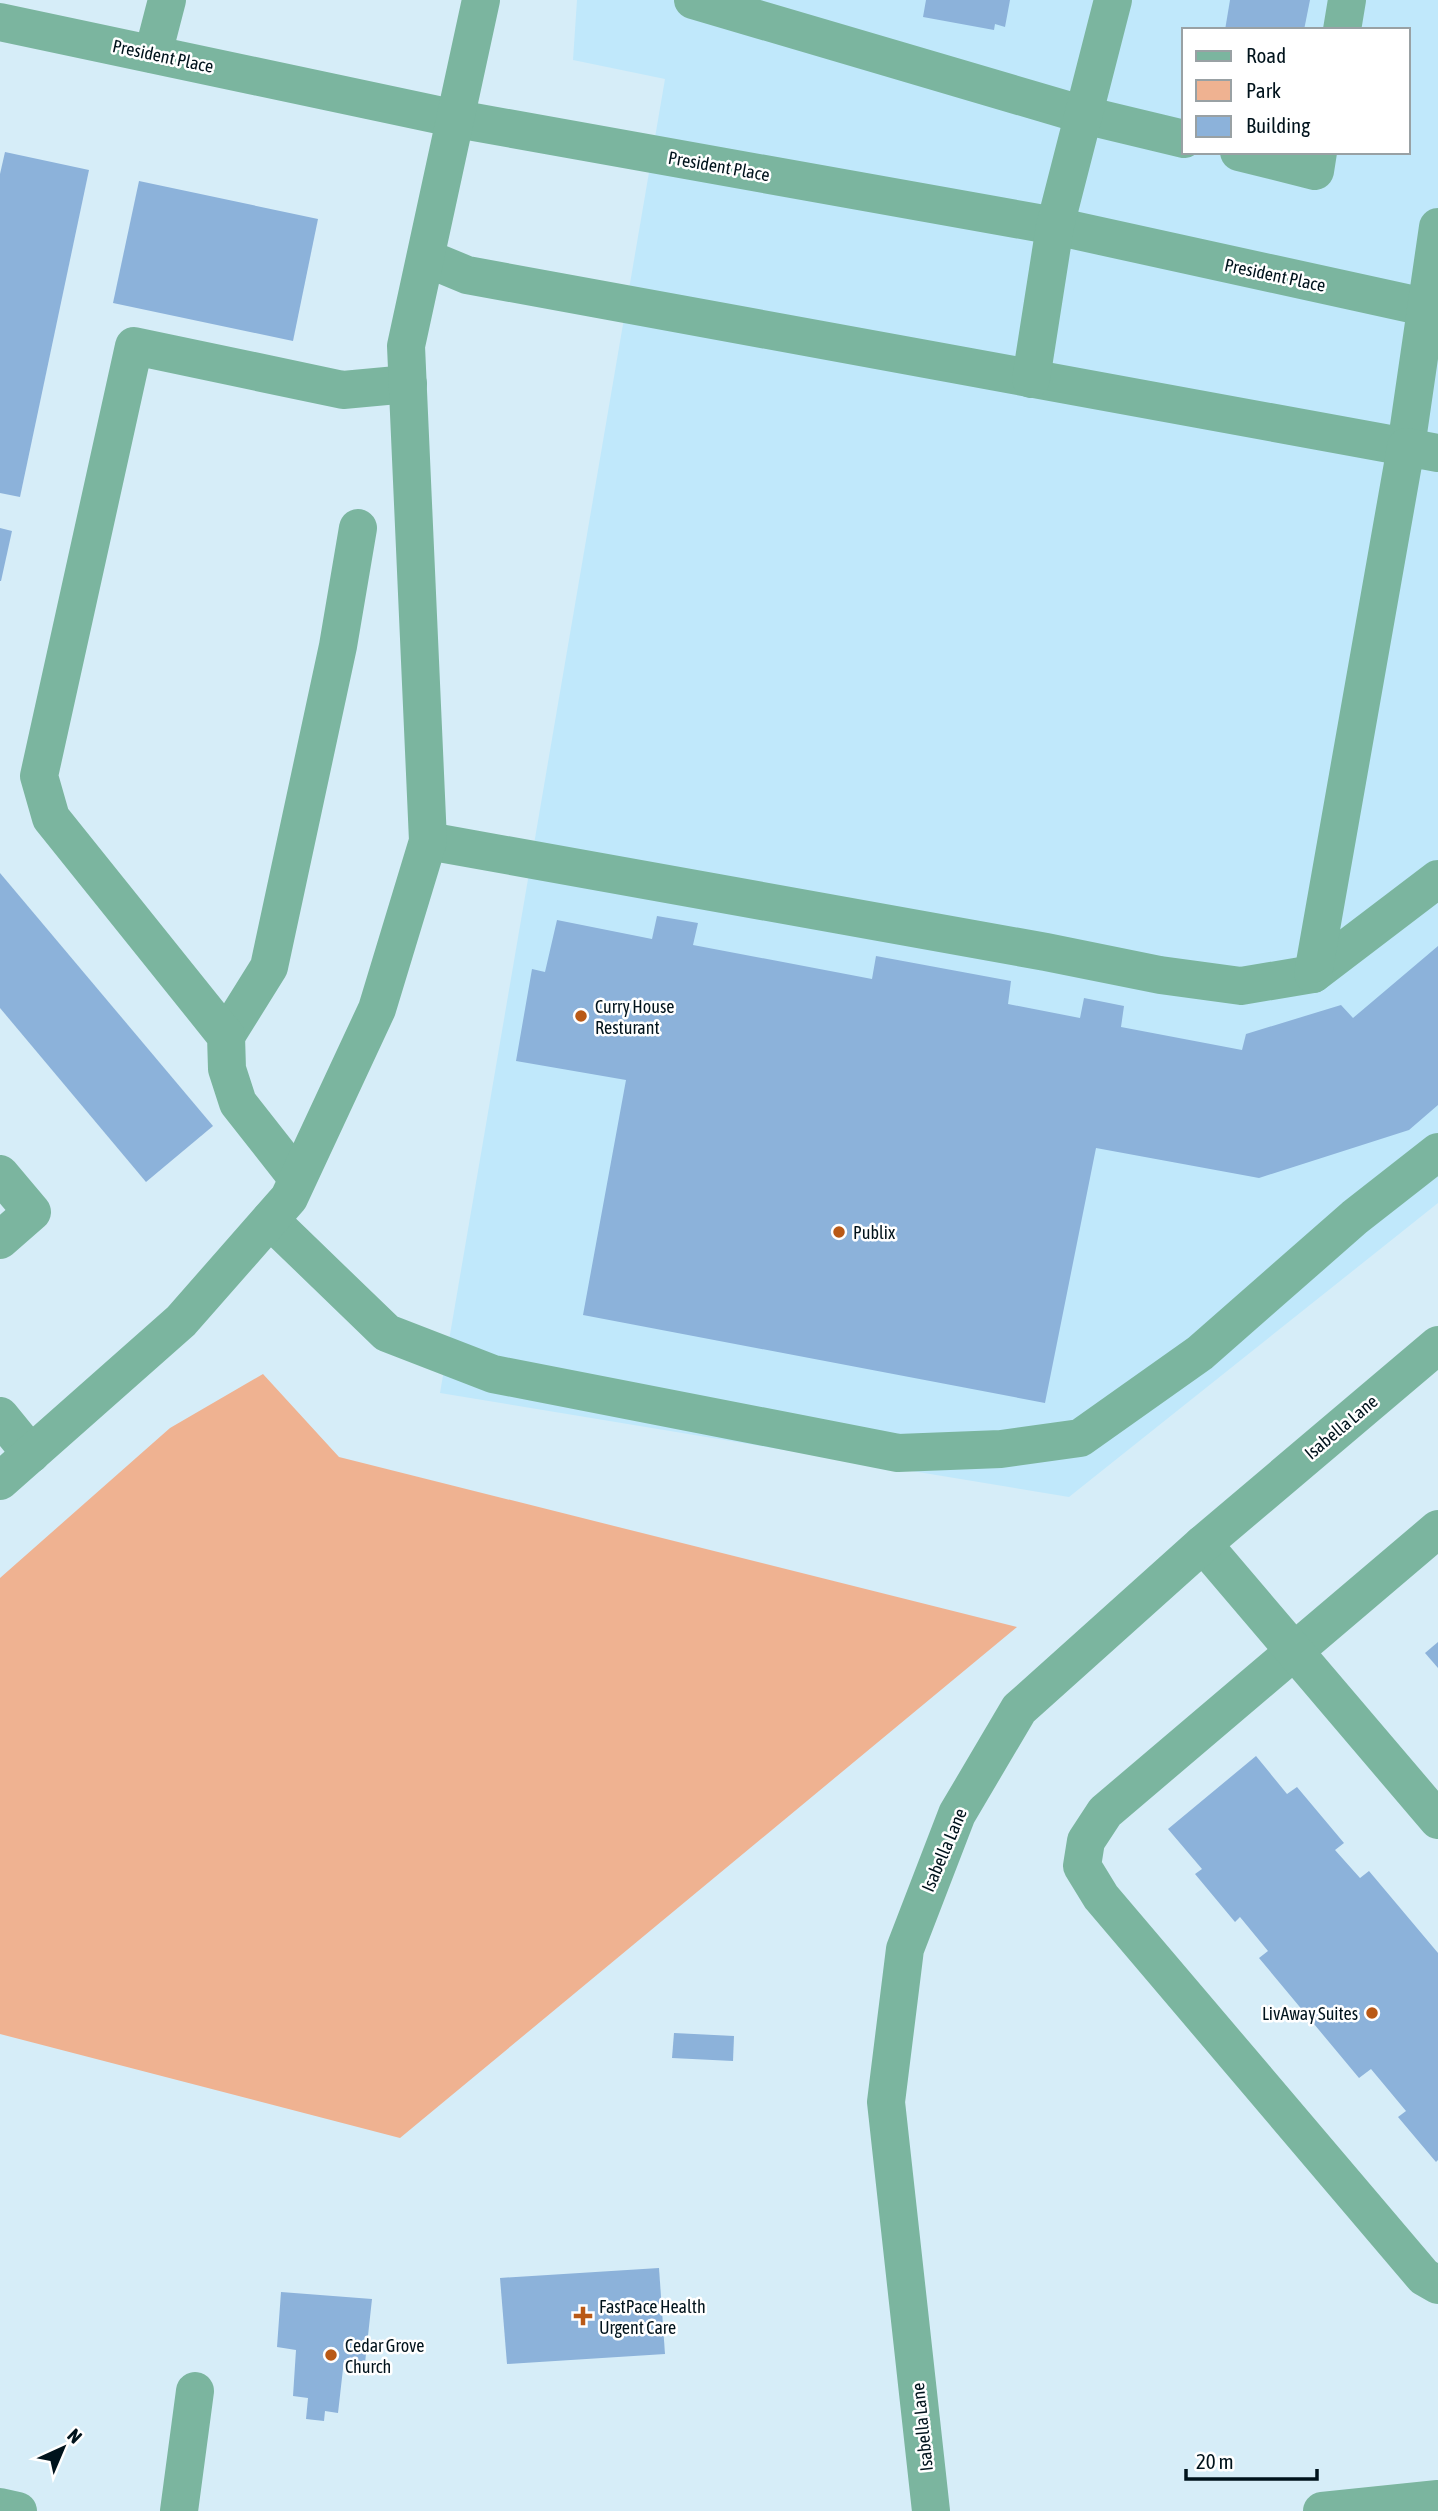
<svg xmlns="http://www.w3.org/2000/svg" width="1438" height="2511" font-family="'Asap Condensed',sans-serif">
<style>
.built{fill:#c0e8fb;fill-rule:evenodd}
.green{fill:#efb291}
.building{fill:#8cb2da}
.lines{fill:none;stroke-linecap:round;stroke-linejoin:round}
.minor{stroke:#7bb59f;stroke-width:38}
.poi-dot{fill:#b95916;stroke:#fff;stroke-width:2.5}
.labels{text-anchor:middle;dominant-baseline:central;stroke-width:5;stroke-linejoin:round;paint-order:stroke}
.street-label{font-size:18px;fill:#00131c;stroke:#fff}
.poi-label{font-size:18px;fill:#00131c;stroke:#fff;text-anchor:start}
</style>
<rect width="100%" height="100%" fill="#d6edf8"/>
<path class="built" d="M577,0H1438V1203L1069,1497L440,1393L665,79L573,60ZM1184,30H1408V152H1184Z"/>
<path class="green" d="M263,1374L339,1457L1017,1627L400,2138L0,2034V1578L170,1428Z"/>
<g class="building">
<path d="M926,0H1010L1005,27L995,24L994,30L923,17Z"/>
<path d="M1230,0H1310L1304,30H1225Z"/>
<path d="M5,152L89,170L20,497L0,493V174Z"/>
<path d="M139,181L318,219L293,341L113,303Z"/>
<path d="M0,528L12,531L1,581H0Z"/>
<path d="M0,873L213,1126L146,1182L0,1008Z"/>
<path d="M657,916L698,923L693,945L872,979L876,956L1011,981L1008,1004L1080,1018L1084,998L1124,1006L1121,1027L1242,1050L1246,1034L1341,1005L1353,1018L1438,946V1105L1409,1130L1259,1178L1096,1148L1045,1403L583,1315L626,1080L516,1061L532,969L545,972L557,920L652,939Z"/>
<path d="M1438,1642V1668L1425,1653Z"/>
<path d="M1256,1756L1287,1794L1297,1787L1344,1843L1335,1850L1360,1878L1369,1871L1438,1953V2160L1436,2162L1398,2117L1406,2111L1371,2069L1359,2078L1259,1958L1268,1951L1240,1917L1235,1922L1195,1874L1202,1869L1168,1829Z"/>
<path d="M674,2033L734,2036L733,2061L672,2058Z"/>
<path d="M659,2268L665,2354L507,2364L500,2278Z"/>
<path d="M281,2292L372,2299L365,2363L344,2360L338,2413L325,2411L324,2421L306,2419L308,2398L293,2396L296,2350L277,2347Z"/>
</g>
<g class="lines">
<g class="minor">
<path d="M693,0L1084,115L1184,139"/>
<path d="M0,22L457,119L1055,226L1438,310"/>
<path d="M1342,30L1347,0"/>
<path d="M153,54L167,0"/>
<path d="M1239,152L1315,171L1318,152"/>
<path d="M426,258L467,275L1406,447L1438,227"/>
<path d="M1031,379L1055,226L1113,0"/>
<path d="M428,841L1046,952L1160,975L1241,986L1313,974L1438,879"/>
<path d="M1313,974L1406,447L1438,453"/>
<path d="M226,1036L269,967L338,646L358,528"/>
<path d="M0,1174L32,1212L0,1240"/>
<path d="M297,1178L238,1103L227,1069L226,1036L51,818L39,776L134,346L343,390L408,384"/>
<path d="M270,1220L387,1333L493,1374L898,1453L1001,1449L1080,1438L1200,1353L1355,1217L1438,1152"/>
<path d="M0,1416L31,1454"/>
<path d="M0,1481L181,1321L289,1198L377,1009L428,841L406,346L481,0"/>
<path d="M1438,1529L1105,1812L1086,1841L1082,1866L1101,1897L1424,2277L1438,2285"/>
<path d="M1203,1544L1438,1820"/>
<path d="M0,2507L18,2511"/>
<path d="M179,2511L195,2391"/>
<path d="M931,2511L886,2102L905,1949L957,1814L1019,1709L1203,1544L1438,1345"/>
<path d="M1322,2511L1438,2499"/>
</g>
</g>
<g class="poi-dot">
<circle cx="581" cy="1016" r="7"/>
<circle cx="839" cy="1232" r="7"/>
<circle cx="1372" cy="2013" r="7"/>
<path d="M579.5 2305.5h7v7h7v7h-7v7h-7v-7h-7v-7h7z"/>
<circle cx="331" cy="2355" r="7"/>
</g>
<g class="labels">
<g class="street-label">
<text transform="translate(163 56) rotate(12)">President Place</text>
<text transform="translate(719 166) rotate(10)">President Place</text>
<text transform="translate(1275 275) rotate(12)">President Place</text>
<text transform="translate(1341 1427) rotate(-40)">Isabella Lane</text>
<text transform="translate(944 1850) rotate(-67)">Isabella Lane</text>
<text transform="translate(922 2427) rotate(-96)">Isabella Lane</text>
</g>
<g class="poi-label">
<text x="595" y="1006">Curry House<tspan x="595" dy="21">Resturant</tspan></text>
<text x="853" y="1232">Publix</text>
<text x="1358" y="2013" text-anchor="end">LivAway Suites</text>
<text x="599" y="2306">FastPace Health<tspan x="599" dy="21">Urgent Care</tspan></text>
<text x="345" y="2345">Cedar Grove<tspan x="345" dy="21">Church</tspan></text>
</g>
</g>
<rect x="1182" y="28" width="228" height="126" fill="#ffffff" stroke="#99a1a4" stroke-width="2"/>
<rect x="1196" y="51" width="35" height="10" fill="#7bb59f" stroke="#99a1a4" stroke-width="2"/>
<text x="1246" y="63" font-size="21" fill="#00131c">Road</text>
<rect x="1196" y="80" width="35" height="21" fill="#efb291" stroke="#99a1a4" stroke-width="2"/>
<text x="1246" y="98" font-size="21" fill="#00131c">Park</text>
<rect x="1196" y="116" width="35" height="21" fill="#8cb2da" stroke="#99a1a4" stroke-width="2"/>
<text x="1246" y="133" font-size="21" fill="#00131c">Building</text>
<g transform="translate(63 2448) rotate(44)" stroke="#ffffff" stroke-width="5" paint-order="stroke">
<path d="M0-5L12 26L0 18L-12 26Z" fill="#00131c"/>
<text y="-10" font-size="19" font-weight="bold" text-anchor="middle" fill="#00131c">N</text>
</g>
<path d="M1186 2469v10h131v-10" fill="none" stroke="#00131c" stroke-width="3.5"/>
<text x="1196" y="2469" font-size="21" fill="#00131c" stroke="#ffffff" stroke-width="5" paint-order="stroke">20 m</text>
</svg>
